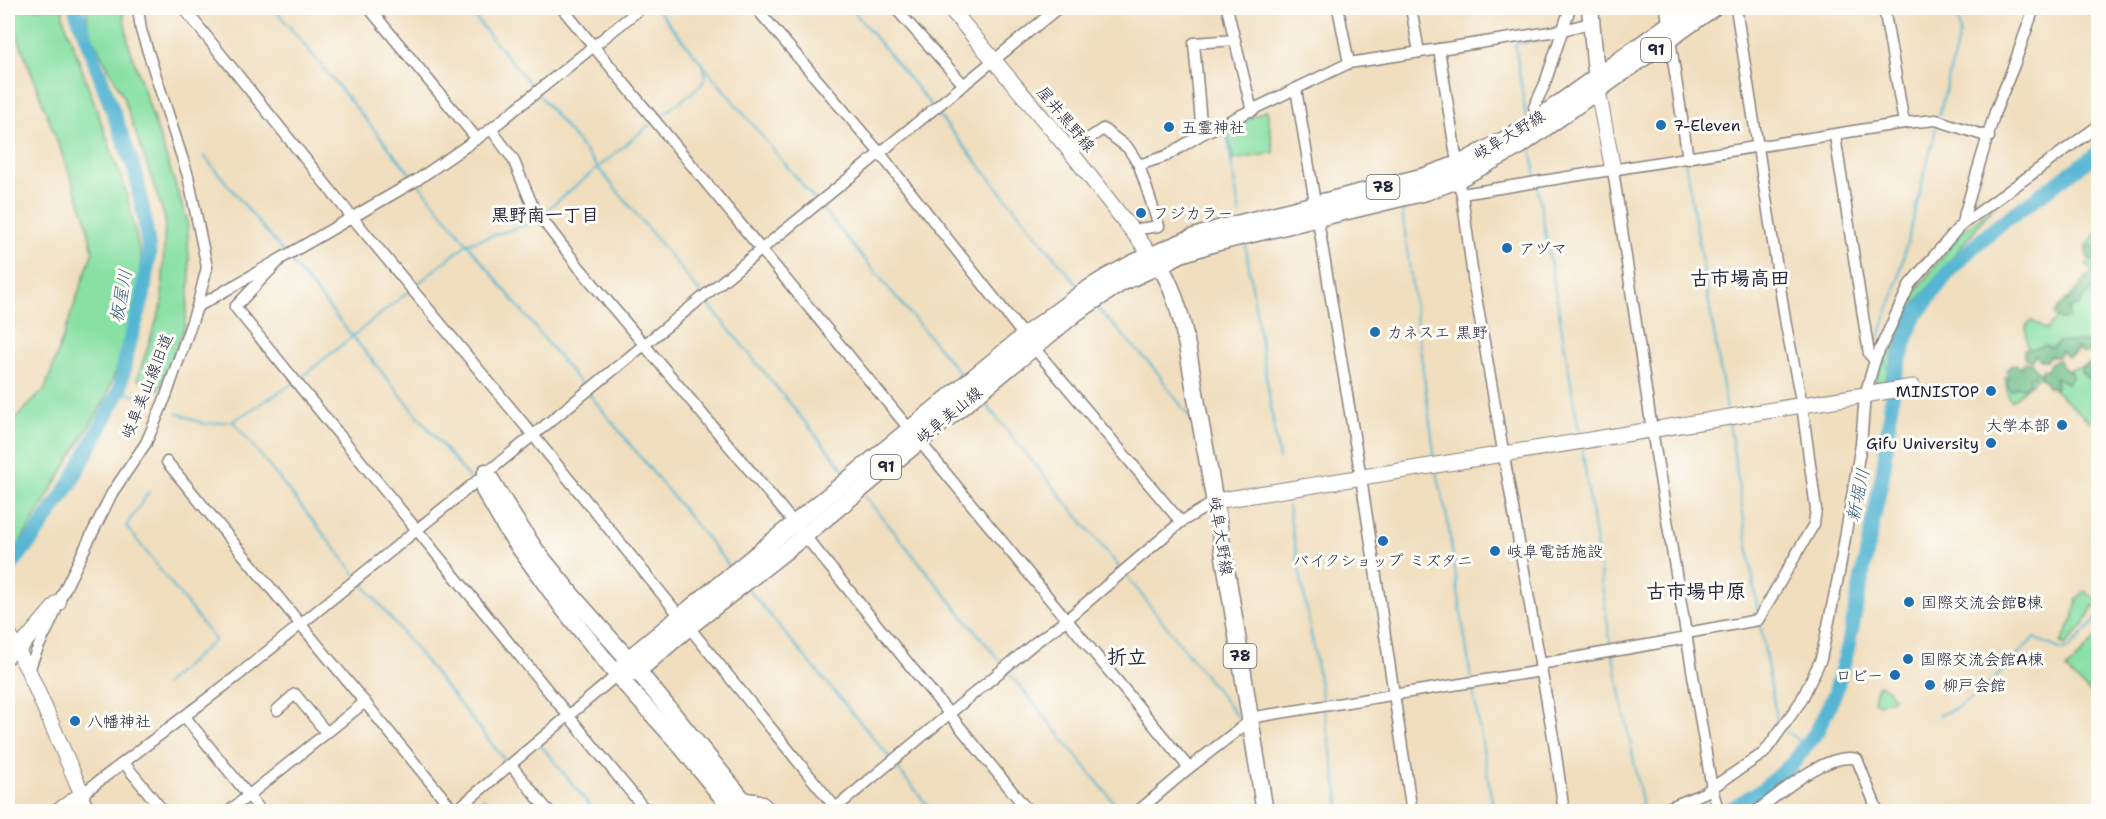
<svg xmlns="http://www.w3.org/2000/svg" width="2106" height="819" font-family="'Shantell Sans','Klee One',sans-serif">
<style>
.green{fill:#88e0a4;stroke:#558170;stroke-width:1.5}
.forest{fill:#6ebe8a;stroke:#487062;stroke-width:1.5}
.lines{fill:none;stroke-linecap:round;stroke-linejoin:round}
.stream{stroke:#54b5d2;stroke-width:2}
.river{stroke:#54b5d2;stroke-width:15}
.street-casing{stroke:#89807c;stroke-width:13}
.secondary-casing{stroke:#89807c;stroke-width:17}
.primary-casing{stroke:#89807c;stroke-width:19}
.street{stroke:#fff;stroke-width:10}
.secondary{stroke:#fff;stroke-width:15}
.primary{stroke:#fff;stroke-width:16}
.poi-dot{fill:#1f6fb2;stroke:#fdfcf7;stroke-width:2}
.labels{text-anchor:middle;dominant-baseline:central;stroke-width:6;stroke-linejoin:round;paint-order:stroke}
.shield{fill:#fdfcf7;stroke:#646373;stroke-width:1.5}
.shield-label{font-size:15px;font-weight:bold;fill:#22223b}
.street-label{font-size:16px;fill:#22223b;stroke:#fdfcf7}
.poi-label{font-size:16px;fill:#22223b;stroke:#fdfcf7;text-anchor:start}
.neighbourhood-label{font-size:18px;font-weight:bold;fill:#22223b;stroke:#fdfcf7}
.water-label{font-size:18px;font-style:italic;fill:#365d77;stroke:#fdfcf7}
.quarter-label{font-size:20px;font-weight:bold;fill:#22223b;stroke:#fdfcf7}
</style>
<rect width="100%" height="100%" fill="#fdfcf7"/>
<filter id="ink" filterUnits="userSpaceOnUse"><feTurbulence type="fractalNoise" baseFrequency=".0167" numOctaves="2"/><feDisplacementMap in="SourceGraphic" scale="12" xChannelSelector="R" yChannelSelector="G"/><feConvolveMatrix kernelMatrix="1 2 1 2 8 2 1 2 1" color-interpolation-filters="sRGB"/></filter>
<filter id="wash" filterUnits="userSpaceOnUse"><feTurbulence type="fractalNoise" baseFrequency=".008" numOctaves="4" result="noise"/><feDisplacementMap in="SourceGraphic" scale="24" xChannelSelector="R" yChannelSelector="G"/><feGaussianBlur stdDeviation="1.35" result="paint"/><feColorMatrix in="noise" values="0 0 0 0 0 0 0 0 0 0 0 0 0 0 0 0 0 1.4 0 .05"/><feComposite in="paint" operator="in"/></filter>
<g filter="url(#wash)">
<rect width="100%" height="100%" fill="#f0debe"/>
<g class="green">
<path d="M11,8H63V17L126,191L141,257L138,294L117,368L104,402L18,546L8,560V426L45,389L93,251L85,215L14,27Z"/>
<path d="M86,8H122L129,45L187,220L190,279L185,325L159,390L137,379L162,304L165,218L123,96L89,31Z"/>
<path d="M1267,110L1274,153L1233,160L1227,128Z"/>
<path d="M1993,207L1906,315L1885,381L1874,383L1902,309L1962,231Z"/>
<path d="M2098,233V348L2028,357L2026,326L2032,320L2046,330L2097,276L2086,265L2095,255L2086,246Z"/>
<path d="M2098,365V414L2090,422L2039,376L2012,401L2008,397L2005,377Z"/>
<path d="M2085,591L2098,601V610L2093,605L2084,625L2066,645L2061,643L2073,619L2077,599Z"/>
<path d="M2098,636V700L2066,670Z"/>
<path d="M1881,685L1887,689L1893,696L1892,700L1884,701L1879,704L1874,701L1877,686Z"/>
</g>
<g class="forest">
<path d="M2092,246L2098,249V264L2087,257L2086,247Z"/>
<path d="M2098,265V282L2096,283C2092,294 2083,294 2080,305L2069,309V316C2062,321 2060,320 2054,315C2063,299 2080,292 2088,275L2093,273L2095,266Z"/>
<path d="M2098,336V350L2097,352L2081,353L2077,347L2075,353L2068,357L2061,351L2058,357L2049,356L2046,360H2040L2035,355L2032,360L2024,358V349L2036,348L2044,345L2052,348L2059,342C2069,343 2077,339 2088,343Z"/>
<path d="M2059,360L2061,366L2071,372L2072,378L2067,383L2055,377L2056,388L2048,387L2040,375L2043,369L2047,370C2048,364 2053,361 2059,360Z"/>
<path d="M2025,362H2031L2037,370L2034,377H2030V383L2024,388L2017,387L2011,391L2006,383L2009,379L2006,371L2010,366L2015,365L2021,368Z"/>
<path d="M2089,364L2097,365L2094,374H2098V383L2092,382L2081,372L2082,368Z"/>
</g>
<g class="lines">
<g class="stream">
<path d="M274,8L413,177"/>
<path d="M467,8L535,90"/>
<path d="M656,8L815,200"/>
<path d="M851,8L931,105"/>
<path d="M1660,8L1662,22"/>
<path d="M539,95L702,295"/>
<path d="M936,112L1079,287"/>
<path d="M1939,116L1960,32L1956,8"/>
<path d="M1526,117L1515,44L1553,37"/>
<path d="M659,118L701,85L706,76L702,65"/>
<path d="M1226,130L1240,216"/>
<path d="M1531,146L1536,179"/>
<path d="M204,156L284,253"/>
<path d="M1685,161L1727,410"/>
<path d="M419,184L585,389"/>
<path d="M1537,184L1580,436"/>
<path d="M820,206L963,377"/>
<path d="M1402,210L1435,460"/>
<path d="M543,213L652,123"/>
<path d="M1245,242L1279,459"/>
<path d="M288,258L470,479"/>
<path d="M415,286L468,243L530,224L536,219"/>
<path d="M705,300L846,472"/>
<path d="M1096,307L1153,367L1190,418"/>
<path d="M1875,347L1895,291L1937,124"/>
<path d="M1881,357L1894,378"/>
<path d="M298,380L408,292"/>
<path d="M120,390L150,402"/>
<path d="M589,394L731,568"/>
<path d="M982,400L1121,569"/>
<path d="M177,413L204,424L233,421L294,383"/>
<path d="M233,421L357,576"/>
<path d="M1729,422L1758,612"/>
<path d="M1582,448L1611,647"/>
<path d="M1437,472L1447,517L1471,679"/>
<path d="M149,492L126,526L215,640L164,685"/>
<path d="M864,495L1003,665"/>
<path d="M1288,506L1323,701"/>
<path d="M1125,574L1237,716"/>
<path d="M360,580L507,763"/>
<path d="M748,589L891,759"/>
<path d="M1760,623L1778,727"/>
<path d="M1613,655L1644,812"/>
<path d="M1006,669L1122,812"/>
<path d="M1472,685L1494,812"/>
<path d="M1324,710L1341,812"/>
<path d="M1939,715C1979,703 2005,666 2034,638L2062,650L2070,648L2098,618"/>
<path d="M1785,731L1806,745"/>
<path d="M540,744L595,812"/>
<path d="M894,764L933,812"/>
<path d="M483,798L495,812"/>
</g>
<g class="river">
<path d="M8,569L35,535L70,484L120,390L126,355L143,297L149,252L145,222L136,174L75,8"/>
<path d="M1726,812L1763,789L1793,763L1817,731L1835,693L1848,647L1884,467L1894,378L1913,319L1950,270L1973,247L2000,224L2098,153"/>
</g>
</g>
</g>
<g filter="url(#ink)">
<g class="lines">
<defs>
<g id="street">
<path d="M187,8L186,11L352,217L532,434L839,812"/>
<path d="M369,8L477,139"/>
<path d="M562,8L1189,768"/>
<path d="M756,8L879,152L1024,336L1181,522"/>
<path d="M895,8L964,85"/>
<path d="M1227,8L1252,111"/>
<path d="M1338,8L1349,63"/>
<path d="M1411,8L1419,52"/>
<path d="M1666,8L1668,25"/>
<path d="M1884,8L1904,123"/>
<path d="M1670,39L1688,159"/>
<path d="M1439,49L1456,156L1461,163"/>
<path d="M1296,89L1361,478L1412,812"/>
<path d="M1540,117L1534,107L1544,86L1570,8"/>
<path d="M491,129L513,159L534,209L578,266L804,535L1029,812"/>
<path d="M1202,134L1194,43L1235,40"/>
<path d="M1835,136L1869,354L1875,360"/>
<path d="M1070,151L1103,129L1128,148L1139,165L1166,156L1202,134L1349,63L1563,30L1590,23"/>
<path d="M1613,170L1652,430L1712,789L1719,812"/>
<path d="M1457,180L1462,194L1474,285L1555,748L1564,812"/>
<path d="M1462,194L1904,123L1936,120L1989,137"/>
<path d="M1961,226L1995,112L2014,65L2034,8"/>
<path d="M1132,230L1159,226L1139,165"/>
<path d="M279,261L235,307L647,812"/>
<path d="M197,307L417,180L491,129L641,8"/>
<path d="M167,462L455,812"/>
<path d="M1687,633L1758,620L1814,524L1816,509L1802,405L1786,325L1736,8"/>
<path d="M8,658L17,651"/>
<path d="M1540,664L1687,638"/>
<path d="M29,672C35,646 52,627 58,603L112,493L146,443L166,396L197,307L207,267L188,176L141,30L138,8"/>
<path d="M277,710L295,694L326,732"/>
<path d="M185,717L262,812"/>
<path d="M124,763L164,812"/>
<path d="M511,765L549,812"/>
<path d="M742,798C757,798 763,799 772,812"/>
<path d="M832,811L1036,642L1065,621L1181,522L1216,501"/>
<path d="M90,812L82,794L236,677L1058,8"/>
<path d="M228,812L365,702"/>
<path d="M454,812L617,675"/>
<path d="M1137,812L1189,768L1255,717L1541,671"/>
<path d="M1658,812L1704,793L1764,753L1801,701L1821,659L1839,573L1861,444L1865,395L1875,360L1910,284L1960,226L2098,126"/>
<path d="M1755,812C1780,794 1826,751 1857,759L1878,812"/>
</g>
<g id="secondary">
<path d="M950,8L1070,151L1151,255"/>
<path d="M1598,91L1613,170"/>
<path d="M1216,501L1913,387"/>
<path d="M8,633L29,672L82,794L57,812"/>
<path d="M17,651L58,603"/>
</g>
<g id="primary">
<path d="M1590,8L1597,84"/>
<path d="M1154,258C1183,293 1190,366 1198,410C1224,543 1243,678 1265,812"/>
<path d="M486,472L512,515L536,551L575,599L628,659L753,812"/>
<path d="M484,490L507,530L563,608L617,675L681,746L734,812"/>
<path d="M617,675L638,671L689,627L793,545L1077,312L1121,283L1160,265L1181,254L1215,243L1426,192L1457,180L1520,146L1713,8"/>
<path d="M617,675L628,659L1024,336L1083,292L1107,277L1133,263L1191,238L1221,228L1425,176L1461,163L1511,136L1540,117L1692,8"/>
</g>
</defs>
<use href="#street" class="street-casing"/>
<use href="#secondary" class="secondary-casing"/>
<use href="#primary" class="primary-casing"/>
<use href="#street" class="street"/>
<use href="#secondary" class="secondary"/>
<use href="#primary" class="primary"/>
</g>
</g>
<g class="poi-dot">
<circle cx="1661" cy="125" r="6"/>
<circle cx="1169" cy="127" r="6"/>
<circle cx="1141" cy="213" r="6"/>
<circle cx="1507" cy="248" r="6"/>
<circle cx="1375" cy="332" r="6"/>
<circle cx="1991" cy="391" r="6"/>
<circle cx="2062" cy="425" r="6"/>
<circle cx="1991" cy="443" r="6"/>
<circle cx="1383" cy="541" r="6"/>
<circle cx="1495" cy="551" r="6"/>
<circle cx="1909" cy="602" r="6"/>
<circle cx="1908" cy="659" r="6"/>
<circle cx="1895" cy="675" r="6"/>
<circle cx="1930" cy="685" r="6"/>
<circle cx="75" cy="721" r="6"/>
</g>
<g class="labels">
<g class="shield">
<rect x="1641" y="38" width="30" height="24" rx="4.5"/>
<rect x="1366.5" y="175" width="33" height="24" rx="4.5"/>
<rect x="871" y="455" width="30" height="24" rx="4.5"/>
<rect x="1223.5" y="644" width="33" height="24" rx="4.5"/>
</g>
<g class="shield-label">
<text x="1656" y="50">91</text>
<text x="1383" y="187">78</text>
<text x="886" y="467">91</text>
<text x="1240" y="656">78</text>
</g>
<g class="street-label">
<text transform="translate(1066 119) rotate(50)">屋井黒野線</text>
<text transform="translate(1509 135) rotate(-31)">岐阜大野線</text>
<text transform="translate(147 386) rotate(-68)">岐阜美山線旧道</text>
<text transform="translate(949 415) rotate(-39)">岐阜美山線</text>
<text transform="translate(1221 536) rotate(81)">岐阜大野線</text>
</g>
<g class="poi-label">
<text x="1673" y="125">7-Eleven</text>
<text x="1181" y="127">五霊神社</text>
<text x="1153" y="213">フジカラー</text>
<text x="1519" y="248">アヅマ</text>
<text x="1387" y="332">カネスエ 黒野</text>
<text x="1979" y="391" text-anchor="end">MINISTOP</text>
<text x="2050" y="425" text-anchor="end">大学本部</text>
<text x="1979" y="443" text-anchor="end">Gifu University</text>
<text x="1507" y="551">岐阜電話施設</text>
<text x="1383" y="560" text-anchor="middle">バイクショップ ミズタニ</text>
<text x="1921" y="602">国際交流会館B棟</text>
<text x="1920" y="659">国際交流会館A棟</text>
<text x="1883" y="675" text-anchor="end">ロビー</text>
<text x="1942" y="685">柳戸会館</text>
<text x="87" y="721">八幡神社</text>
</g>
<g class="neighbourhood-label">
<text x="545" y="215">黒野南一丁目</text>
</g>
<g class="water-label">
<text transform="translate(121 296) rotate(-79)">板屋川</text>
<text transform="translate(1858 495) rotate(-78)">新堀川</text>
</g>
<g class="quarter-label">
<text x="1740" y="278">古市場高田</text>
<text x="1696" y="591">古市場中原</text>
<text x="1127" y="657">折立</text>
</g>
</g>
<rect width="2106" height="819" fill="none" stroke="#fdfcf7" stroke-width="30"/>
</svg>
